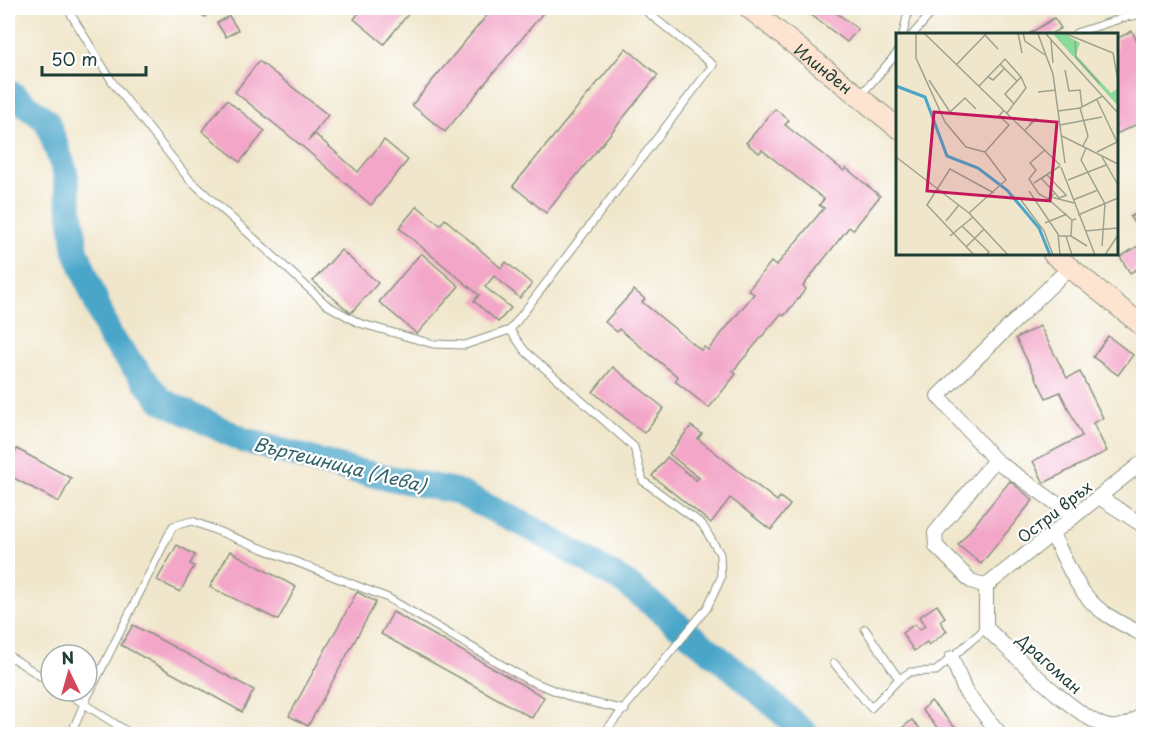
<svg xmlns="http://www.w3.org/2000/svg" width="1151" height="742" font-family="'Playpen Sans',sans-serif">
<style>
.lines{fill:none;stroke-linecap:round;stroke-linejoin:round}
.river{stroke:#4aa6c9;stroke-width:26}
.building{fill:#f3a6c8}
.lane-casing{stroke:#889280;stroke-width:9}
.street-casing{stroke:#889280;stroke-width:16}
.secondary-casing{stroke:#889280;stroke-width:22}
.lane{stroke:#fff;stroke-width:7}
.street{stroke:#fff;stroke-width:14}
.secondary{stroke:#fde4d1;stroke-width:20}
.labels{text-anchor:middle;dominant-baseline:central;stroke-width:4.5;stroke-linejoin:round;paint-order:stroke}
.street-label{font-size:16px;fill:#1f3d34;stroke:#fff}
.water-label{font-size:18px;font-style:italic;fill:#2e6268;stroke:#fff}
.inset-river{fill:none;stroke:#4aa6c9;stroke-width:3}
.inset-road{fill:none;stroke:#9ca28f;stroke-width:1.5}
.view{fill:#c2185b;fill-opacity:0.15;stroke:#c2185b;stroke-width:3}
.inset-edge{fill:none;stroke:#1f3d34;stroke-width:3}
</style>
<rect width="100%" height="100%" fill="#fff"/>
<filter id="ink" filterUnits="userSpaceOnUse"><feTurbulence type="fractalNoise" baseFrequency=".0167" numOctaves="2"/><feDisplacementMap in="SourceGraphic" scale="12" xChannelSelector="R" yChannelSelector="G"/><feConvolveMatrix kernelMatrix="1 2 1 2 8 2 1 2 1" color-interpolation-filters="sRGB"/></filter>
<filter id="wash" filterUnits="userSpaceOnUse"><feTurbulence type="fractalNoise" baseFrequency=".008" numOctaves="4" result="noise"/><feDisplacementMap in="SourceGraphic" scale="24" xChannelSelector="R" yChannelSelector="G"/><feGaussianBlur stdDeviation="1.35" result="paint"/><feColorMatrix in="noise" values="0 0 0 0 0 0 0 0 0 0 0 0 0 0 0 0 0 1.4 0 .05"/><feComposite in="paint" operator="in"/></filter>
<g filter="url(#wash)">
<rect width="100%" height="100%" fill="#f0e6cb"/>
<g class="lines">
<path class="river" d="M8,91L47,121L65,172L76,251L110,337L161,400L243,440L346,469L455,491L533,529L627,584L739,674L806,734"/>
</g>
<g id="blocks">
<g class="building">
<path d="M193,8H213L205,17Z"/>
<path d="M363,8H413L384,44L354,19Z"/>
<path d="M493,8H547L445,132L412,105Z"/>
<path d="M802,8H830L858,29L847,42Z"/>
<path d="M229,16L238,30L226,37L217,23Z"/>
<path d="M1054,18L1061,28L1051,34H1029Z"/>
<path d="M1132,31L1144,56V121L1116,134V39Z"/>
<path d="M626,48L658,75L546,213L513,186Z"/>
<path d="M259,61L328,115L308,141L315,134L358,172L384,140L408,160L371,205L303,147L235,92Z"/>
<path d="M227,100L265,131L240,162L202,131Z"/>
<path d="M775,109L789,120L785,125L844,171L846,168L880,196L853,230L849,227L803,286L806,289L784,316L781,314L733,371L736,374L709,408L675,381L678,377L619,329L617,332L605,322L634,290L645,299L642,302L701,350L704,347L708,350L754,294L748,290L771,262L776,266L824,208L819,205L824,199L762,150L759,153L746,143Z"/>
<path d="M417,206L440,225L445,219L501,268L506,262L532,284L520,298L494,276L485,287L511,308L498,322L474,301L479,295L399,228Z"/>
<path d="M1144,209V238L1130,217Z"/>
<path d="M1144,242V265L1130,273L1120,257Z"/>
<path d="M341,250L378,283L351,313L313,281Z"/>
<path d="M421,253L459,286L417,334L379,302Z"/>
<path d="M1040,326L1067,378L1080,372L1103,418L1093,423L1107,451L1044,483L1033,461L1082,436L1060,392L1046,398L1016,338Z"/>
<path d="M1108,336L1133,355L1118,375L1093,357Z"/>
<path d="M613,367L664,408L644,433L593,392Z"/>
<path d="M691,426L702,434L698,439L777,501L780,497L790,505L771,530L730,498L711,523L652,476L667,457L696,480L699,478L669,454Z"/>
<path d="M17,449L71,478L59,502L8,475V465Z"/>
<path d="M1010,481L1033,500L981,564L958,545Z"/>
<path d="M177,545L195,555L190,564L194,566L180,592L157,580Z"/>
<path d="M230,551L296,587L278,620L210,587Z"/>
<path d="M357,592L376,602L308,726L289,716Z"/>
<path d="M937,605L945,617L940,621L947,631L929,645L927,642L914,651L902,633L915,624L919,630L925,626L919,617Z"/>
<path d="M393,612L544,697L532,718L381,634Z"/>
<path d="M133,625L254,690L242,712L121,645Z"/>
<path d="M931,701L961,734H943L922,710Z"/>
<path d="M912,720L925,734H906L901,729Z"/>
</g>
</g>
</g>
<g filter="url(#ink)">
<use href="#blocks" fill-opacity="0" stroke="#889280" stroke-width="1.5"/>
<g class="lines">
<defs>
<g id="lane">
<path d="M67,8L113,83L189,179L327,305L359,323L433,344L465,345L510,330"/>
<path d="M1076,33L1126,17L1144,14"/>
<path d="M903,34L909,8"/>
<path d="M913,34L936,8"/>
<path d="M861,95L898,52"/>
<path d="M865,629L899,679"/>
<path d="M8,655L51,683"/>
<path d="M834,663L871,708L899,679L910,672L936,671L986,628"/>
<path d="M64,691L131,734"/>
<path d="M71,734L84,704L173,526L192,521L388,598L526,679L573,698L625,710"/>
<path d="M603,734L707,608L721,578L720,554L702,524L643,481L634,447L525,351L510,330L713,65L642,8"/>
</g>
<g id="street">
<path d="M995,460L1074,516"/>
<path d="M1099,497L1144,526"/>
<path d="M1052,534C1066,560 1077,594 1103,612C1115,621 1130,628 1144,635"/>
<path d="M986,586L971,581L936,546L935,533L995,460L938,396L1070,267"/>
<path d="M986,586V628C1011,651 1080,723 1110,727C1123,729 1135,721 1144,713"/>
<path d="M986,586L1144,461"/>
<path d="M952,658L965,691L1000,734"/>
</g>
<g id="secondary">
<path id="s1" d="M749,8L898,128"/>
<path d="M1053,254L1144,327"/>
</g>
</defs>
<use href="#lane" class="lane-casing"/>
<use href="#street" class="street-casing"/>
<use href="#secondary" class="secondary-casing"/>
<use href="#lane" class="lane"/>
<use href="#street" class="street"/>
<use href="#secondary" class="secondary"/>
</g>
</g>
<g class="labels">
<g class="street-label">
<text stroke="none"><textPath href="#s1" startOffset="96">Илинден</textPath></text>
<text transform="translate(1054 511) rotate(-38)">Остри връх</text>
<text transform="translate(1050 663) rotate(42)">Драгоман</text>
</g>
<g class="water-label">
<text transform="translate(340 464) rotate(14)">Въртешница (Лева)</text>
</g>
</g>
<g transform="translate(896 33)">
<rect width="222" height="222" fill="#f0e6cb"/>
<path d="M156,0H167L184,10L180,22L215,60L222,55V73Z" fill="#8ada9a"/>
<path class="inset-river" d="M0,53L29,64L51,123L82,135L111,157L143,195L154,222"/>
<path class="inset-road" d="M20,0V25L49,89L70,114L89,119M28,0L164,132M122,0L126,20M127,0L129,8L149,22M149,0L222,80M168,0L217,20L222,48M142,1L157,41L169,130M89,2L102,16M155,7L157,30M179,8L180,24L204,51M61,31L91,0M104,31L121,48M169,37L173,58L184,57L186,74M92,44L97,47L109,35M33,47L54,79L69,65L80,76M83,53L109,26L125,44L109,61L118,71M142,59L160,57M201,67L222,111M184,75L192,103L187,113M162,78L184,75L207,63M111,80L130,55L125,44M164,92L206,84M129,97L140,86H139L133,92M166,103L222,131M190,115L185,127L209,171L206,213M149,117L134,130L140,137L133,146L143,161L152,166M201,119L221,109M0,124L73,180L112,222M206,124L222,152M165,134L199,222M151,142L170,162M145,145L159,160M172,147L210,132M138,150L164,133M133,158L162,201L164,222M155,164L178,170M152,166L176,187M152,166L159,160L163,165L171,162M125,167L148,198L157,222M177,167L202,157M73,180L110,147L89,119L113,92L103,83L108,77M182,182L222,165M50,188L63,172M149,190L171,181M66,193L93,219L90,222M189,198L222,195M54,203L77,184M163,203H175L191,213M170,203L176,222M175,203L176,187L180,186M70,214L88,196M78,222L31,172L54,136L98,160M209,222L222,202"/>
<path class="view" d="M38,79L161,89L154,168L31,158Z"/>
<rect width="222" height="222" class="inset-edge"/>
</g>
<rect width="1151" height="742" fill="none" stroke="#fff" stroke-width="30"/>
<g transform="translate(69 673) rotate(355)"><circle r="28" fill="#ffffff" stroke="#a5b1ae" stroke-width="1.5"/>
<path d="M0-4.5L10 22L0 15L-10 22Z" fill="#d1495b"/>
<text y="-9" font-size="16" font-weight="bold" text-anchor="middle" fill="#1f3d34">N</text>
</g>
<path d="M42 66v9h104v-9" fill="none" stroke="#1f3d34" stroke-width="3"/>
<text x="51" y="66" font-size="18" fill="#1f3d34" stroke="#ffffff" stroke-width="4.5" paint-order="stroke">50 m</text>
</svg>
